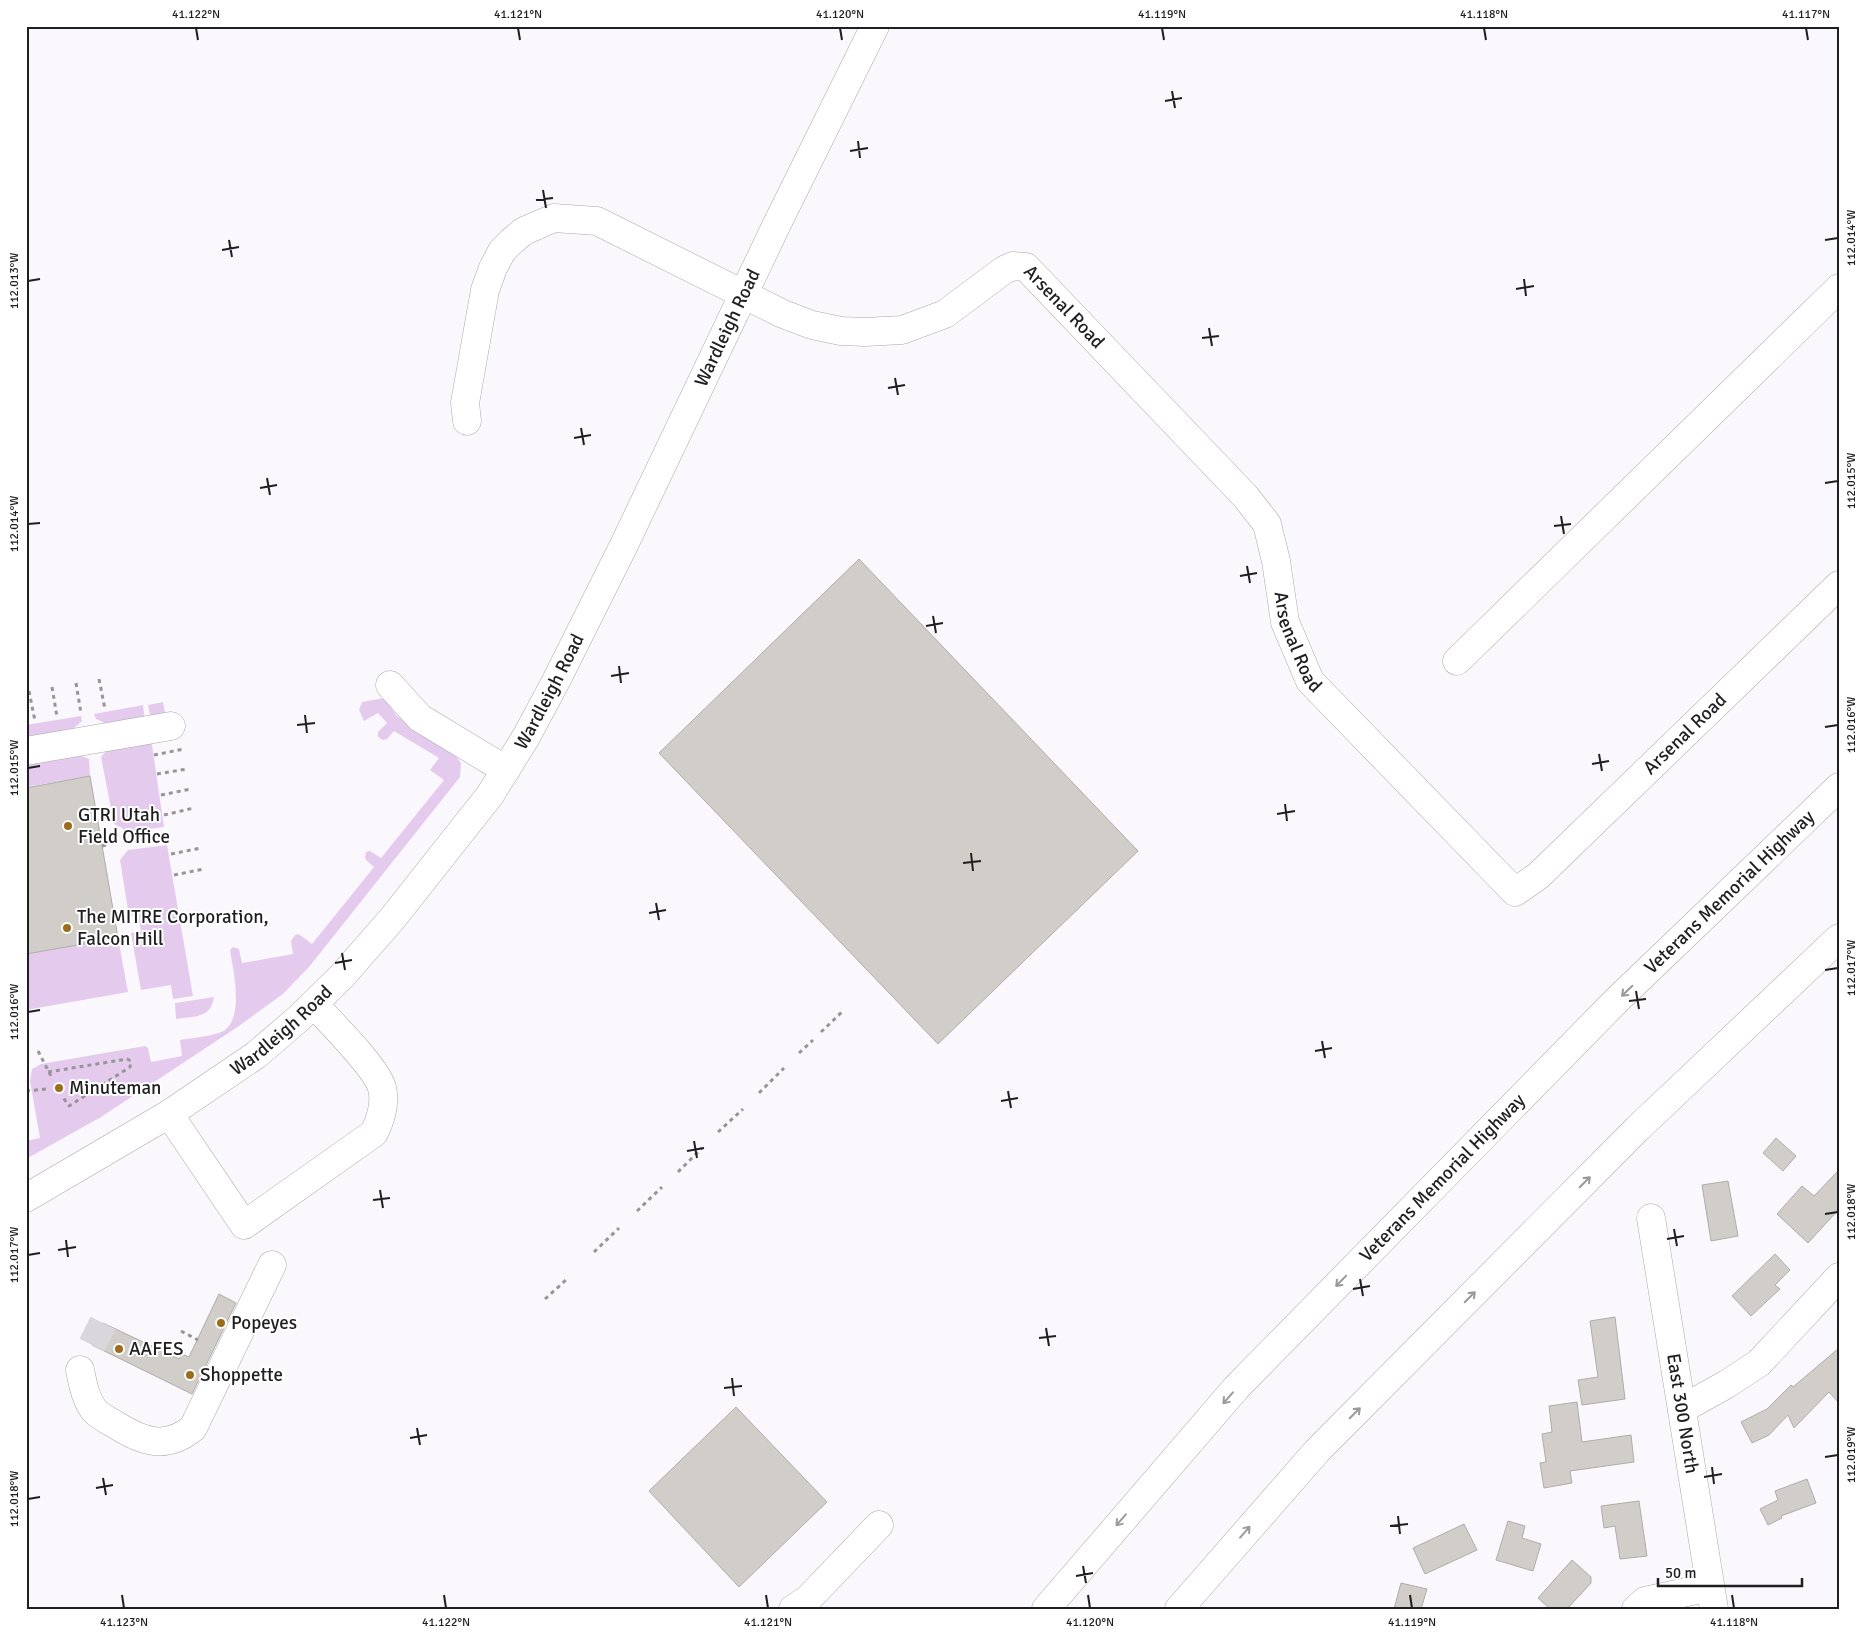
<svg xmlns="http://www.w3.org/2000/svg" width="1865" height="1635" font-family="Signika,sans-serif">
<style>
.green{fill:#e4cbee}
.building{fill:#d1cdc9;stroke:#b0aca8}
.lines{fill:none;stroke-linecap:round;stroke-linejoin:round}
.minor-tunnel{stroke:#dad7dc;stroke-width:28;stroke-dasharray:28 14;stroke-linecap:butt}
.minor-casing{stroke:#aba8ac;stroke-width:29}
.major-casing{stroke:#aba8ac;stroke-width:29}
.highway-casing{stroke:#aba8ac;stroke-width:29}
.path{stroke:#979599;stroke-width:3;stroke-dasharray:4 4;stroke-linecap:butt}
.minor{stroke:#fff;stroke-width:28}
.major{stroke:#fff;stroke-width:28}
.highway{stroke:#fff;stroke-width:28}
.oneway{stroke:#9a9a9b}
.ticks{fill:none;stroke:#1f1e20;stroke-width:2}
.poi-dot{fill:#9a6c1c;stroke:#fff;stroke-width:2}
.labels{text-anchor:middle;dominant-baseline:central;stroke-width:4;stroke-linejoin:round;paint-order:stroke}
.street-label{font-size:19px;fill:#1f1e20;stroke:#fff}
.poi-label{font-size:19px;fill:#1f1e20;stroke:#fff;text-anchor:start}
.neatline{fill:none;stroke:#1f1e20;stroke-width:2}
.ticks-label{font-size:12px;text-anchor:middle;fill:#1f1e20}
</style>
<rect width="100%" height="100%" fill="#fbf8fd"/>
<g class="green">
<path d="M384,698L397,716L452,751L461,763L460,777L309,967L283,994L236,1028L101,1117L26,1159V1141L40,1138L30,1081L32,1069L41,1064L145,1046L148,1048L151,1062L182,1056L180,1040C191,1038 217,1036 225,1030C244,1015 233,970 230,950L233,947L239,949L242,963L293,954L291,941L296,934L300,935L312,944L374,867L366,860L365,857L366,852L370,851L381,858L444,780L430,770L439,758L394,731L387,739L383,740L378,737V732L387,723L378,713L364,721L359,710L362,702Z"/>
<path d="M163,702L165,713L158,719L151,720L148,705Z"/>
<path d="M143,705L145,721L106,725L103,722L96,719L94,714Z"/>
<path d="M81,716L82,721L75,727L72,732L26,741V725Z"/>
<path d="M151,738L164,827L125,832L122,828L114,824L101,757L109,748Z"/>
<path d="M79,755L89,759L90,776L26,787V759Z"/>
<path d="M167,845L193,996L173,999L171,985L141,990L131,933L141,931L138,915L129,916L120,860L128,850Z"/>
<path d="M118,938L128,992L26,1010V954Z"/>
<path d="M214,997C211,1019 194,1016 176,1019L175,1003Z"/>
</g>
<g class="building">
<path d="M859,559L1138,851L938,1044L659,753Z"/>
<path d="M90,776L118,938L26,954V788Z"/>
<path d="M1776,1138L1796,1156L1783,1171L1763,1153Z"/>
<path d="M1839,1170V1209L1808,1243L1777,1214L1802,1186L1814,1196Z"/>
<path d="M1728,1181L1738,1236L1711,1241L1702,1185Z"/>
<path d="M1775,1254L1790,1270L1775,1285L1780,1289L1751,1316L1732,1296Z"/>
<path d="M219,1294L236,1303L192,1394L92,1345L103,1323L179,1359L182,1354L189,1357Z"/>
<path d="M1615,1317L1625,1399L1582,1405L1578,1380L1598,1377L1590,1321Z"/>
<path d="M1839,1348V1403L1829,1392L1794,1428L1788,1415L1769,1435L1752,1443L1741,1422L1767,1409L1791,1385L1793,1387Z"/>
<path d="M1577,1402L1582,1442L1631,1435L1634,1462L1570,1471L1572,1483L1544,1488L1540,1463L1546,1462L1542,1434L1552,1432L1549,1406Z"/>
<path d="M736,1407L827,1502L739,1587L649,1491Z"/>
<path d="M1807,1479L1816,1503L1781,1516L1782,1518L1768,1525L1760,1509L1778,1500L1775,1491Z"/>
<path d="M1639,1501L1647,1556L1620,1559L1615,1526L1604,1528L1601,1506Z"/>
<path d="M1508,1521L1525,1526L1522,1538L1541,1544L1533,1571L1496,1560Z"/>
<path d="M1464,1524L1477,1550L1425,1574L1413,1548Z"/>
<path d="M1572,1560L1591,1577V1583L1567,1609H1550L1538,1598Z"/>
<path d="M1401,1583L1427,1589L1421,1609H1394Z"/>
</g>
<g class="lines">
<path class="minor-tunnel" d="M92,1345L103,1323"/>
<defs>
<g id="minor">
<path id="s1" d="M467,421L465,403L485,290L493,268L502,251L512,241L524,231L554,218L597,221L783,314L812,325L841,331L865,332L902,330L945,314L1004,270L1013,266L1026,267L1246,497L1267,524L1276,561L1285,622L1310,681L1515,892L1538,876L1839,585"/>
<path d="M1457,661L1839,288"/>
<path d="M390,685L420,718L506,770"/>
<path d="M26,751L171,726"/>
<path d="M169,1114L244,1225L374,1133C381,1119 386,1104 382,1088C377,1068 330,1022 314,1004"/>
<path id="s2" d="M1651,1218L1714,1609"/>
<path d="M80,1370C83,1384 85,1398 94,1410C99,1416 109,1421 116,1425C143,1442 166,1450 193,1428L272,1265"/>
<path d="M1682,1409L1727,1384L1759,1363L1839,1277"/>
<path d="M793,1609L808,1599L879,1525"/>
<path d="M1636,1609L1645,1601L1710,1587"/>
</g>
<g id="major">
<path id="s3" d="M26,1198L169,1114L256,1055L298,1019L342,976L392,919L490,795L526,737L556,681L624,545L776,226L875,26"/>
</g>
<g id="highway">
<path id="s4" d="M1046,1609L1236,1388L1617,1000L1839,787"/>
<path d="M1179,1609L1317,1451L1637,1129L1839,938"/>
</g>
</defs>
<use href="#minor" class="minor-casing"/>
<use href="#major" class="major-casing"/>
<use href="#highway" class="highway-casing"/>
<g class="path">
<path d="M99,679L105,709"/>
<path d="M76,683L81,713"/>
<path d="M52,687L57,717"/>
<path d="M29,691L35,721"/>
<path d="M154,755L184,749"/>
<path d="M157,774L187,769"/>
<path d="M161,795L191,789"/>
<path d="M164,815L194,808"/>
<path d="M102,846L110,844"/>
<path d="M171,854L201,848"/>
<path d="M174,875L204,869"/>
<path d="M126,942L127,946"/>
<path d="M821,1032L842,1012"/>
<path d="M38,1051L52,1078"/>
<path d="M799,1053L813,1040"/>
<path d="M48,1072L127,1059L131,1061L130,1067L69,1106L62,1096"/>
<path d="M26,1091L46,1089"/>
<path d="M759,1093L784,1068"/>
<path d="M718,1132L743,1109"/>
<path d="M678,1172L702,1148"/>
<path d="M637,1211L662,1187"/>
<path d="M594,1252L619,1228"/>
<path d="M545,1299L566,1280"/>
<path d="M181,1331L198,1340"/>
</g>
<use href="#minor" class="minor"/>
<use href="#major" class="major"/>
<use href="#highway" class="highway"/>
</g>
<defs><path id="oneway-shaft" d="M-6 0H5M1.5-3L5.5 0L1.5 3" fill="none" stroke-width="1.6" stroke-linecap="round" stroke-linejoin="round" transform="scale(1.25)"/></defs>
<g class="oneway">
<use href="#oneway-shaft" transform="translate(1627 991) rotate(136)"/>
<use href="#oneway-shaft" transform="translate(1585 1182) rotate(-45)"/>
<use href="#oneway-shaft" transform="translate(1341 1281) rotate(134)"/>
<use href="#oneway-shaft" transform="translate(1470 1297) rotate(-45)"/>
<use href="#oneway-shaft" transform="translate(1228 1398) rotate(131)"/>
<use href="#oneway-shaft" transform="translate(1355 1413) rotate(-45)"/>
<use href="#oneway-shaft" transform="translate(1121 1520) rotate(131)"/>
<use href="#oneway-shaft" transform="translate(1245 1532) rotate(-49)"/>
</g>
<path class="ticks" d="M196,28L198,40M518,28L520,40M840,28L842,40M1162,28L1164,40M1484,28L1486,40M1806,28L1808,40M1172,91L1175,108M1165,101L1182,98M858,141L860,158M850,151L868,148M543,190L546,208M536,200L553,198M229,240L232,257M1825,240L1838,238M222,250L239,247M1524,279L1526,296M28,281L40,279M1516,289L1534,286M1209,328L1212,346M1202,338L1219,336M895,378L898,395M888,388L905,385M581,428L584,445M574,438L591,435M267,478L270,495M1825,483L1838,481M260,488L277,485M1561,516L1564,534M28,524L40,523M1554,526L1571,524M1247,566L1250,583M1240,576L1257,573M933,616L936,633M926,626L943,623M619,666L621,683M611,676L629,673M305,715L307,733M297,725L315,723M1825,727L1838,725M1599,754L1602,771M1592,764L1609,761M28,768L40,766M1285,804L1287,821M1277,814L1295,811M971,853L973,871M963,863L981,861M656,903L659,920M649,913L666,910M342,953L345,970M335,963L352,960M1825,970L1838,968M1636,991L1639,1009M1629,1001L1646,999M28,1012L40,1010M1322,1041L1325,1058M1315,1051L1332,1048M1008,1091L1011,1108M1001,1101L1018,1098M694,1141L697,1158M687,1151L704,1148M380,1190L383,1208M373,1200L390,1198M1825,1214L1838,1212M1674,1229L1677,1246M1667,1239L1684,1236M66,1240L68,1257M58,1250L76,1247M28,1255L40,1253M1360,1279L1363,1296M1353,1289L1370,1286M1046,1328L1049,1346M1039,1338L1056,1336M732,1378L734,1396M724,1388L742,1386M417,1428L420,1445M410,1438L427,1435M1825,1457L1838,1455M1712,1467L1714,1484M1704,1477L1722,1474M103,1478L106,1495M96,1488L113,1485M28,1499L40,1497M1398,1516L1400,1534M1390,1526L1408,1524M1083,1566L1086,1583M1076,1576L1093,1573M122,1595L124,1608M444,1595L446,1608M766,1595L768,1608M1088,1595L1090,1608M1410,1595L1412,1608M1732,1595L1734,1608"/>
<g class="poi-dot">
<circle cx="68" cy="826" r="5"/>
<circle cx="67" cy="928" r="5"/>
<circle cx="59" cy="1088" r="5"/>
<circle cx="221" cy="1323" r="5"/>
<circle cx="119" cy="1349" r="5"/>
<circle cx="190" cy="1375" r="5"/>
</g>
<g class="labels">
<g class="street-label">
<text stroke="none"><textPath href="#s1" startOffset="808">Arsenal Road</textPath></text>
<text stroke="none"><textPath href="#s3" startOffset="1146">Wardleigh Road</textPath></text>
<text stroke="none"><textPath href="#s1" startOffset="1228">Arsenal Road</textPath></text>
<text stroke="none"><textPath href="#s3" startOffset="741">Wardleigh Road</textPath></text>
<text stroke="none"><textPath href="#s1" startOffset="1796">Arsenal Road</textPath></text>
<text stroke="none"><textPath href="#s4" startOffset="991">Veterans Memorial Highway</textPath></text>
<text stroke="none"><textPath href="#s3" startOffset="306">Wardleigh Road</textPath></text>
<text stroke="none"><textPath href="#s4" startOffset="586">Veterans Memorial Highway</textPath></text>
<text stroke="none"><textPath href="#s2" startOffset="198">East 300 North</textPath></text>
</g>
<g class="poi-label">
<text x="78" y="815">GTRI Utah<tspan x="78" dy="22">Field Office</tspan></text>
<text x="77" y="917">The MITRE Corporation,<tspan x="77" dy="22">Falcon Hill</tspan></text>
<text x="69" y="1088">Minuteman</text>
<text x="231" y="1323">Popeyes</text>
<text x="129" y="1349">AAFES</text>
<text x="200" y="1375">Shoppette</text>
</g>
</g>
<rect width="1865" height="1635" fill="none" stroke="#ffffff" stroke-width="55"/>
<path d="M1658 1578v8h144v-8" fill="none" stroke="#1f1e20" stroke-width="2.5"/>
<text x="1665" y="1578" font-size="15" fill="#1f1e20" stroke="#ffffff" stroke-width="4" paint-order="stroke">50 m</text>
<rect x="28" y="28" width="1810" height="1580" class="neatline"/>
<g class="ticks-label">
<text x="196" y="18">41.122°N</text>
<text x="518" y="18">41.121°N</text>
<text x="840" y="18">41.120°N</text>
<text x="1162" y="18">41.119°N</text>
<text x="1484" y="18">41.118°N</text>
<text x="1806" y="18">41.117°N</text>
<text transform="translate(1851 238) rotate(-90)" y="4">112.014°W</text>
<text transform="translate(14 281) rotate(-90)" y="4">112.013°W</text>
<text transform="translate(1851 481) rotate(-90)" y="4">112.015°W</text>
<text transform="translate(14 524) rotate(-90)" y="4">112.014°W</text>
<text transform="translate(1851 725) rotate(-90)" y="4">112.016°W</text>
<text transform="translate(14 768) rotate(-90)" y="4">112.015°W</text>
<text transform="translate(1851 968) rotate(-90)" y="4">112.017°W</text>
<text transform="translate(14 1012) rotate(-90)" y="4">112.016°W</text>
<text transform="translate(1851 1212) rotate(-90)" y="4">112.018°W</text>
<text transform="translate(14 1255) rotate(-90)" y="4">112.017°W</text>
<text transform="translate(1851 1455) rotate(-90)" y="4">112.019°W</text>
<text transform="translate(14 1499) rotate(-90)" y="4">112.018°W</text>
<text x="124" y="1626">41.123°N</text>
<text x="446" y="1626">41.122°N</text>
<text x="768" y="1626">41.121°N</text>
<text x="1090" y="1626">41.120°N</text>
<text x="1412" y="1626">41.119°N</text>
<text x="1734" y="1626">41.118°N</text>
</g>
</svg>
